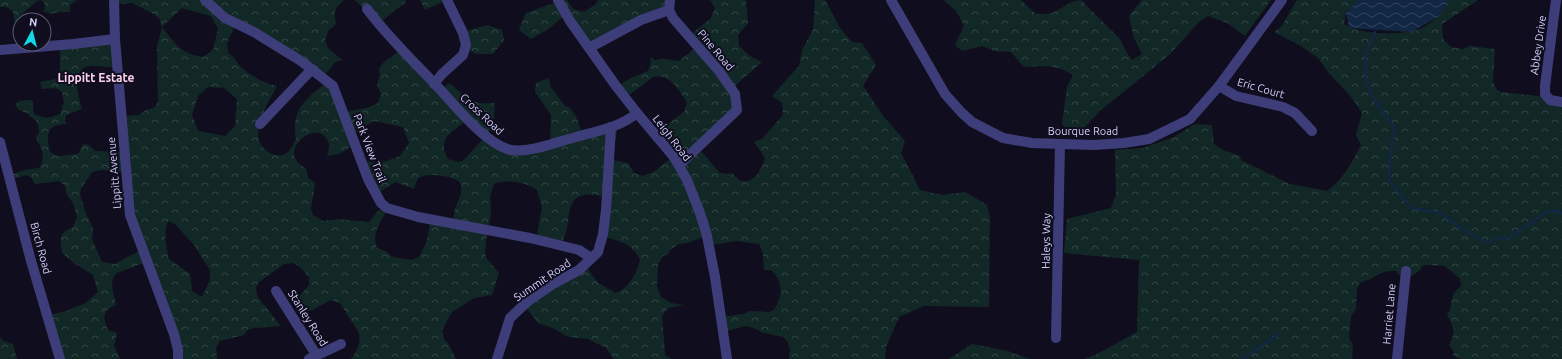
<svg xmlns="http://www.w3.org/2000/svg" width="1562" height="359" font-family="Ubuntu,sans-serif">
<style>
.forest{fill:url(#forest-crowns);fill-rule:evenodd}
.water{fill:url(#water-waves)}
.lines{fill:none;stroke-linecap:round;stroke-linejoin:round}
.stream{stroke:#122744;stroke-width:2.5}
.minor{stroke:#3d3d7a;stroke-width:10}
.tertiary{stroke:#3d3d7a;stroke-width:10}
.labels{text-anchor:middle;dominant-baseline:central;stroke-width:4;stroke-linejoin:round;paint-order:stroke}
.street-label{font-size:11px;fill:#d3cffb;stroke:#100e1e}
.neighbourhood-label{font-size:12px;font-weight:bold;fill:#fbd1ee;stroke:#100e1e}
</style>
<defs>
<pattern id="forest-crowns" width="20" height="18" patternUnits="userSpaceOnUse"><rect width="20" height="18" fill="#122826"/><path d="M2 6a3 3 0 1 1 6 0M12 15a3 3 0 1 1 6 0" fill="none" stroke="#344646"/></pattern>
<pattern id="water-waves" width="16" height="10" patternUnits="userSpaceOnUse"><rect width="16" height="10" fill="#122744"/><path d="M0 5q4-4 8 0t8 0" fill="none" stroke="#344560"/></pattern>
</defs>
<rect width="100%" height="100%" fill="#100e1e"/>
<g class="forest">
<path d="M0,0H77L70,5V12H59L51,14L43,11L45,8L44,3L41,0L37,1L20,16L18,20V33L16,31L13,12L7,7H0Z"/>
<path d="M113,0H344C335,9 333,10 336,24L329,30L325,40L328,48L342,60L335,62L323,77L236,24L227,42L228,53C236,58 235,61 241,67C248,74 267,85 277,86C269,101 258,118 258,136C258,148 277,162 288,152C291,149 294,143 296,139C291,110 305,99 326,83L343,112L367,108L378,103L381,94L377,85L380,75L379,69L384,62L401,50L445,88L448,83C458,89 467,100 479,103C484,104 490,103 495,103L494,118L487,139L514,152L550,147L551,115L535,92L536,83L549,78L550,86L565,106L570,108L576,117L583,135L617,130L612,160L628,163L634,173L643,176L655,171L671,158L653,135L684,112L687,103C681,91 668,72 653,77L624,99L616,87L631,78L648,71L651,62L650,57L655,60L664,59L679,61L695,48L688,37L711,18L715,8L710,0H746L748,23L738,35L739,46L750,56L762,62L730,90L734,112L700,150L720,173L727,174L732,173C735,176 738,180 742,181C755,184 762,168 765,158L754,142L762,139L783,115L782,103L772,96L799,66L802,50L813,30L815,3L814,0H825L840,28L852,42L862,43L876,65L863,86L884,117L905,141L901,153L920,190L942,195L965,192L987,205L990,218L989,307L924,306L899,317L886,347L885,359H789L790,349L787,341L783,337L761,332L754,328L746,326L726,331L722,317L743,314L750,311L768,312L773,311C783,299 784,281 771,270H764L763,253L759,244L737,241L710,245L706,236L688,243L679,244L671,249L668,254L663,256L658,264L657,287L661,297L671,303L683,305L668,308L662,316L665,355L672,359H614L606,348L588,339L568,337L553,328L538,323L525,306L585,265L598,283L616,293C629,288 637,273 640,260C633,244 619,240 602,237L606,196C599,196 590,193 584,195C566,198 570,220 566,232C564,237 562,242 560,247L536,242L542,207L537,190C527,182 506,179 494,184L490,196L491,213L486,241L485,254L487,259L499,273L492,295L474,298L452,312L442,330L445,341L448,343L456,359H351C357,351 361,343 359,333L340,303L331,300L310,311H307L299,297L309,285V277L300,267L294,263L284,264L259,282L256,287L257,296L281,326L254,328L247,330L244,335L220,341L216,348L217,359H177V352L144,263L117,273C107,282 115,294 116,305C103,310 102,317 108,330L117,333L114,346L120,359H59L45,316L66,311L86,303L98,292L93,275L74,263L62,253C60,237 58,234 73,227L77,217L73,203L67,195L65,186L59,181L35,184L31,177L25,175L7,181L5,177L24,170L39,168C47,157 41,149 36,137L39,133C39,126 39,120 30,117L29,114L19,110L15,105L19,101L32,100L34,114C44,119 50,118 60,114L64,102L62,92L56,88L42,89L40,82L56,79L60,73V48L113,43L115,67C107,68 98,65 90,66C70,68 78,97 82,109L66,115L65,121L67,124C46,124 46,135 50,152L57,156L78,154L83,144L89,145L95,151L121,152V116L139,115L146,110L154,108L158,102L157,46L162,27L159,18L152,13L132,3L114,4ZM182,8L211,16L218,29L213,50L203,57C179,53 176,44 162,27ZM208,87L224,88L237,99L235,126L225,136L198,131L192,115L198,96ZM468,120L486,139L482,140L463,161L459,162L448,159C436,138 453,131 468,120ZM374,121L403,127L409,143L400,156L381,163L362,161L377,194L395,182L414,189L418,178C427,174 434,175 443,176C469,179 462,191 455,209C454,213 453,219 453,224L430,223L427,241L419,257L412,260L392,257L387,252L377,248C371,234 380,225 386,211L383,205L369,222L339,219L323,221L313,215L311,209L315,183L308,178L306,168C275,154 313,120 326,138C331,145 329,149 327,156L339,154L351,147V134ZM101,170L123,172L139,251L115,264L102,262L92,239L93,228L85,211L80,194L81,189L92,172ZM168,221L175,224L194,245L210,270V280L202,297L192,291L190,274L169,259C166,246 163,234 168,221Z"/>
<path d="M355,0H405L406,2L379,23Z"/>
<path d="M420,0H447L425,10Z"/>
<path d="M554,0H567L573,9L584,12L596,4L598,0H667L666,12L591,50L564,16L547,30L531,39L519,30L526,13L554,3Z"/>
<path d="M944,0H1021L1036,14C1041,14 1047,14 1052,13C1062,9 1071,0 1081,0L1120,39L1127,53L1132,60L1142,54L1134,38L1129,16L1142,0H1271L1245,36L1227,23L1208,16L1199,22L1169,55L1100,111L1084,128L1069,131L1062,124L1067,87L1073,75C1057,64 1043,66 1024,67L1011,52L994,51L982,46L962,51L955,45L964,26L957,12Z"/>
<path d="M1297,0H1360L1346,13L1344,24C1360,36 1407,36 1424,27C1436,20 1442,11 1448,0H1478L1442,24L1443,39L1451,47L1463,49L1470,46L1495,49L1493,82L1497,90L1501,92L1547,97L1562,102V359H1462L1453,356L1454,352L1449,345C1457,332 1453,327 1447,314L1450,310L1453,294L1461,286L1460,279L1445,266L1426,265L1422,266L1420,270L1405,281L1396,271C1377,270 1377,279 1361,282L1357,288L1356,309L1351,316L1349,338L1353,345L1352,359H1084L1095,355L1137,332L1139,260L1064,253L1067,219L1111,208L1116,194L1115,150L1143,148L1174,137L1195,124L1212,125L1214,144L1223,150L1240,156L1241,160L1290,184L1327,191C1345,177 1351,164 1361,145L1356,135L1362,113L1352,98L1328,72L1318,58L1299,45L1274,32L1281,27Z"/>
<path d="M487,25L502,30L504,40L493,54H476L466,48L464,32Z"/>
<path d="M0,337L3,341L13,344L17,359H0Z"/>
<path d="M972,344L1008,351L1030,359H949Z"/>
</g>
<path class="water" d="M1358,0H1448L1439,16L1411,32L1349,28L1346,13Z"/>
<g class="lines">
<g class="stream">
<path d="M1375,32L1366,52V81L1374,99L1394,127L1389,171L1390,182L1411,208L1441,213L1453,223L1487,243L1496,238H1509L1548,211H1559L1562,214"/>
<path d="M1242,359L1278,335"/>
</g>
<g class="minor">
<path d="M114,0L115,39L130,215L174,334L178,350V359"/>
<path d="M205,0L225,18L254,32L301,61L333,86L368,179L381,203L387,208L418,217L530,238L579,250L591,258"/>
<path d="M670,0L669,10L673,18L719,71L735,94L737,110L679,165"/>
<path d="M891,0L945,94L961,112L972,122L1003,138L1032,143L1094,145L1124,143L1149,139L1190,119L1219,86L1282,0"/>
<path d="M1556,0L1545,86V94L1550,100L1562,102"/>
<path d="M367,9C388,37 412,60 436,85C454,104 485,144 511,150C529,153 557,142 576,137C597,131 619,128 637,113"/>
<path d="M589,48L641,20L669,10"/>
<path d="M0,50L73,44L115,39"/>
<path d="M434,84L442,74L463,55L466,45L463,33L447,0"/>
<path d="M1219,86L1236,96L1283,107L1295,113L1312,131"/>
<path d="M260,124L312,69"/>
<path d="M0,142L31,261L60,359"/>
<path d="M276,291L317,356"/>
<path d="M1056,338L1060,144"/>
<path d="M309,359L341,344"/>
<path d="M497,359L510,318L527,302L553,284L579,270L598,252L603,234L606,210L611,127"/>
<path d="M1397,359L1406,271"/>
</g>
<path class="tertiary" d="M558,0L570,21L616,86L637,113L674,157L687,180L700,213L707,236L715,277L727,359"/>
</g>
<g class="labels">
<g class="street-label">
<text transform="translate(1538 45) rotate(-82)">Abbey Drive</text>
<text transform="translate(716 50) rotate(50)">Pine Road</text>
<text transform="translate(1261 88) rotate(16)">Eric Court</text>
<text transform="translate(482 114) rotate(43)">Cross Road</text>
<text x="1083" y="131">Bourque Road</text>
<text transform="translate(672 138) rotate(52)">Leigh Road</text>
<text transform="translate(370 148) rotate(69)">Park View Trail</text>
<text transform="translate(114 173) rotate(-95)">Lippitt Avenue</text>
<text transform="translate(1046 241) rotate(-89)">Haleys Way</text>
<text transform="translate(41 248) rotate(75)">Birch Road</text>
<text transform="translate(542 280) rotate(-34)">Summit Road</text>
<text transform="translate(1389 314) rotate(-85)">Harriet Lane</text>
<text transform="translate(308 318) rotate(58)">Stanley Road</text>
</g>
<g class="neighbourhood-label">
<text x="96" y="77">Lippitt Estate</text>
</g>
</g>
<g transform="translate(32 32) rotate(7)"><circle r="19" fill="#100e1e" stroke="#5e5b76"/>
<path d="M0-3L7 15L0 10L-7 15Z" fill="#12d7e4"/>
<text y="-6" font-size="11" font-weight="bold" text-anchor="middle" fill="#d3cffb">N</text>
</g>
</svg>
